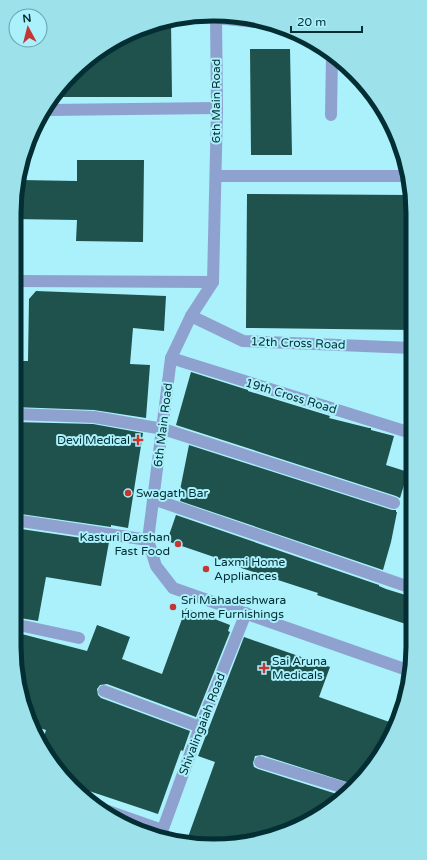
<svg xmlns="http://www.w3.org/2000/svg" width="427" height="860" font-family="'Varela Round',sans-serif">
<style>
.building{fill:#1f514d}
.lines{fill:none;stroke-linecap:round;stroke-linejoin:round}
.minor{stroke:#8fa2cf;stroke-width:12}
.poi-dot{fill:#c43631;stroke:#aaf1fb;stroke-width:1.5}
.labels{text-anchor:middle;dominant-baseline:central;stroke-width:4;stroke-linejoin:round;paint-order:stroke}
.street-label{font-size:12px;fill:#032e33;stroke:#aaf1fb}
.poi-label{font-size:12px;fill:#032e33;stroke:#aaf1fb;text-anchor:start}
.rim{fill:none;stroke:#032e33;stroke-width:5}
</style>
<rect width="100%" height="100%" fill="#aaf1fb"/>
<g class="building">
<path d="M171,22L172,97H56L82,64L149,25Z"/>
<path d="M250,49H290L292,155H251Z"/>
<path d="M77,160H144L143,242L76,241L77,220L14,219V201L20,180L77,181Z"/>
<path d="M247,194L411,195L412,330L246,328Z"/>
<path d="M36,291L166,296L164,331L133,328L130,364L150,365L146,418L94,410L14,407V361H28L29,299Z"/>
<path d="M191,372L248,390V391L330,416L329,418L369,428H371V430L394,436L386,465L408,472L400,498L396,496L176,425Z"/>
<path d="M14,422L93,424L143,433L128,528L111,525V527L14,513Z"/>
<path d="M189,445L392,510H396V512H397L391,542L383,570L180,501L182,495H179Z"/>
<path d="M176,515L379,585V586L386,589L412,597V626L338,602L317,595L318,593L238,567L239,565L217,559V558L167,541Z"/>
<path d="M14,528L109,542L101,586L46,577L38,621L14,617Z"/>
<path d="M186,608L230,625L228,631L230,632L196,717L107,684L100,685L97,689L98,695L101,698L190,731L183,751L181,750L158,814L77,787L55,768L42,742L46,730L33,726L25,711L14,646V632L87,651L97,625L130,637L122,659L162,674Z"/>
<path d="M244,637L330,667L319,697L395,724L393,735L356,785L262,755L255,756L253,763L254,767L258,769L343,796L302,826L239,844L206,843L188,837L215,762L198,756Z"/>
</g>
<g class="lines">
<g class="minor">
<path d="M216,16L217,108L213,282L191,316L171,358L148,540L156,566L173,588L410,671"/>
<path d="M216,18L256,22"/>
<path d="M47,110L217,108"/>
<path d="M331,115L332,55"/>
<path d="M216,176H408"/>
<path d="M14,281L213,282"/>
<path d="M191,316L243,341L412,348"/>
<path d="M171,358L411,433"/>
<path d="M14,414L94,417L163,429L394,503"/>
<path d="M153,499L412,588"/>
<path d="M14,520L148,540"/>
<path d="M14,624L79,638"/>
<path d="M104,691L200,727"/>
<path d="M260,762L351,790"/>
<path d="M102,809L162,830"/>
<path d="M160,837L200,727L246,613"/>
</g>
</g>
<g class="poi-dot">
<path d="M136 434h4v4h4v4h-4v4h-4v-4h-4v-4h4z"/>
<circle cx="128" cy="493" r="4"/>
<circle cx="178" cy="544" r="4"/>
<circle cx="206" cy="569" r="4"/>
<circle cx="173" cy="607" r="4"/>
<path d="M262 662h4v4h4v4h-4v4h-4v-4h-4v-4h4z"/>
</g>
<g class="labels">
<g class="street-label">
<text transform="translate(216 101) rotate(-90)">6th Main Road</text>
<text transform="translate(298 343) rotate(2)">12th Cross Road</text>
<text transform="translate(291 396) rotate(17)">19th Cross Road</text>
<text transform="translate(163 425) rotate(-83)">6th Main Road</text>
<text transform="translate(202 724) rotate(-69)">Shivalingaiah Road</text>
</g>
<g class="poi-label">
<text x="130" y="440" text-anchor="end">Devi Medical</text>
<text x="136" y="493">Swagath Bar</text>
<text x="170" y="537" text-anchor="end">Kasturi Darshan<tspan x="170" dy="14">Fast Food</tspan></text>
<text x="214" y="562">Laxmi Home<tspan x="214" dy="14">Appliances</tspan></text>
<text x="181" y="600">Sri Mahadeshwara<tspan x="181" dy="14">Home Furnishings</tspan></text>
<text x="272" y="661">Sai Aruna<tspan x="272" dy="14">Medicals</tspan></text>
</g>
</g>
<path d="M0 0H427V860H0ZM213 21H214A192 192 0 0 1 406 213V647A192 192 0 0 1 214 839H213A192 192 0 0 1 21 647V213A192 192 0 0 1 213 21Z" fill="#9de1eb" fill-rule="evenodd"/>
<path class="rim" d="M213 21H214A192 192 0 0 1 406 213V647A192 192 0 0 1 214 839H213A192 192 0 0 1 21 647V213A192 192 0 0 1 213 21Z"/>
<g transform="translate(28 28) rotate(353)"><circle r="19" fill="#aaf1fb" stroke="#67a3ab"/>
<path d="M0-3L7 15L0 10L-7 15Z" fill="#c43631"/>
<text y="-6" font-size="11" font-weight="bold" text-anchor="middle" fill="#032e33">N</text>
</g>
<path d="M291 26v6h71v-6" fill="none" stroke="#032e33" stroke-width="2"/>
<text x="297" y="26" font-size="12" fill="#032e33" stroke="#aaf1fb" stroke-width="3" paint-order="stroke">20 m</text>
</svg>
